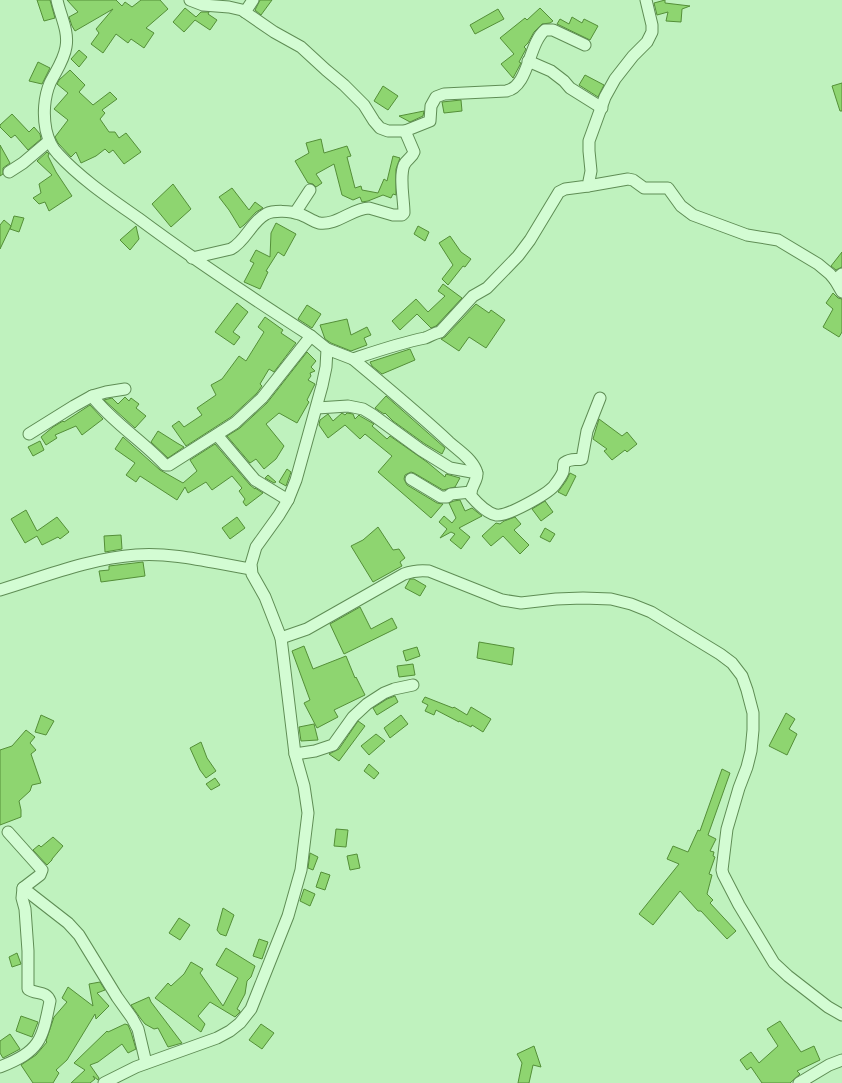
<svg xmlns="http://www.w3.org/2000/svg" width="842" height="1083" font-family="'Libre Baskerville',serif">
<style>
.building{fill:#8ed570;stroke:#548f38}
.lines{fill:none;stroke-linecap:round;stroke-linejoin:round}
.minor-casing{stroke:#5f8d55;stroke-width:13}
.minor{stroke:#d3fcd3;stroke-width:11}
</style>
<rect width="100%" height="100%" fill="#bff2be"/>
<g class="building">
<path d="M37,0H50L55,18L44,21Z"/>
<path d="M67,0H116L122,6L125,2L132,7L141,0H160L168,9L146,28L154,33L144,48L131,39L128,43L116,34L103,53L91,44L99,33L96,29L113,9L75,31L72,26L69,17L78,12Z"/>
<path d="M260,0H272L261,15L255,10Z"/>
<path d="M665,0V3L690,6L682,9L681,22L666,21L668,12L657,15L654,3Z"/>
<path d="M185,8L196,17L201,12H209L208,14L217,20L210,30L195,20L184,32L173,22Z"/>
<path d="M540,8L553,21L550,23L542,24L534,32L528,43L524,47L526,49L519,62L521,63L513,78L501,64L514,54L500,38L525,18L527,20Z"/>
<path d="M498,9L504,19L475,34L470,25Z"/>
<path d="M572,17L582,23L584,19L598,26L590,40L557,24L560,19L569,24Z"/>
<path d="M79,50L87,57L79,67L71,59Z"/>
<path d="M38,62L50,68L42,84L29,81Z"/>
<path d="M70,70L85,85L79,92L93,105L110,92L117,99L102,110L105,113L100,119L109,132H115L119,138L126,133L141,152L124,164L113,150L109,153L105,149L96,156L81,163L76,152L71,157L58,143L55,137L68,120L54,109L68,93L57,84L59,80Z"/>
<path d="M585,75L604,85L598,97L579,85Z"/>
<path d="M842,83V111H840L832,86Z"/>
<path d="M383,86L398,96L388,110L374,101Z"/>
<path d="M461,100L462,111L444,113L442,102Z"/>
<path d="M424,111L423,116L410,122L399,116Z"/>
<path d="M12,114L29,132L34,127L40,134L41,139L28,150L15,135L11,138L0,127V125Z"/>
<path d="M321,139L324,153L347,146L351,156L347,157L355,188L361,186L362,190L378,193L384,179L387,181L393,156L400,158L396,169V195L393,194L391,198L383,195L368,201L362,202L360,197L353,200L342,195L334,164L316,174L322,183L316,187L313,184L308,183L295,161L309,153L306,143Z"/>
<path d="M0,145L10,163L3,168V174L0,176Z"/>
<path d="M47,152L49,154L48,156L56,172L72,196L49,211L45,202L39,204L33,198L41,193L39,184L52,175L37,161Z"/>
<path d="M173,184L191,209L171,227L152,204Z"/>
<path d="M232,188L249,210L255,202L263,208L256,212L244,225L240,228L229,210L219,197Z"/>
<path d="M14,216L24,218L19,232L10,229Z"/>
<path d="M4,220L11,226L0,249V225Z"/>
<path d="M276,223L296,234L284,256L278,252L266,271L268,272L260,289L244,282L254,263L250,261L256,250L270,257L271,233Z"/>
<path d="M136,226L139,239L130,250L120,240Z"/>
<path d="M418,226L429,232L425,241L414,234Z"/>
<path d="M450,236L461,252L471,259L465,267L463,266L448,285L442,279L453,265L439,243Z"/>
<path d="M842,252V267L836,270L831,266Z"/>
<path d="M443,284L462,298L436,326L431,328L417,314L400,330L392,321L416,299L428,312L445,296L438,291Z"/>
<path d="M833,293L838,298L842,299V332L839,337L823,327L833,309L826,303Z"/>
<path d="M237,303L248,312L233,332L240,337L234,345L215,332Z"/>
<path d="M476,304L489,313L491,310L505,320L486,348L469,337L459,351L441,339L445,337Z"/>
<path d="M307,305L321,314L312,328L298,319Z"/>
<path d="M265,317L283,330L281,333L296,343L274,372L269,369L260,384L262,386L257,393L231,417L186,446L172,426L179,421L184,427L202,415L197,408L216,395L211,385L222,379L239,356L246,361L264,332L258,327Z"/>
<path d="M347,319L351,335L367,327L371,335L364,338L367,345L351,351L331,343L325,339L320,325Z"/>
<path d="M410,349L415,360L382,374L372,366L370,362Z"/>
<path d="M307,352L316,361L311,367L315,371L310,373L311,376L308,380L315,384L307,400L309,402L297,423L279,413L266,424L284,446L276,459L264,469L256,459L250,463L227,436L240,428L267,403Z"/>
<path d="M386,396L445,448L442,454L425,444L393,421L385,413L384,414L375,408Z"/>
<path d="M125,397L129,401L131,398L139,404L136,408L146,416L135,428L104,400L112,398L118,404Z"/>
<path d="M90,405L103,419L82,435L76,426L55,435L57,438L46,445L41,437L53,427L63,421L64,422Z"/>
<path d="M342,413L345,415L347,413L353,414L355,419L359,415L360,416L374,424L372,426L387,439L390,436L427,462L445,477L446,474L460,478L455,487L443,490L414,473L411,472L405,475L404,479L407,485L437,503L443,504L431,518L378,472L392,456L365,434L360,439L345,425L328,438L319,425L320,420L328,414L333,421Z"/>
<path d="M599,419L622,436L627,432L637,444L627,452L625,450L612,460L604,451L607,449L593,439Z"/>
<path d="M158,431L177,443L184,447L168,458L151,442Z"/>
<path d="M123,437L160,470L183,483L197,471L190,460L215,444L250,485L255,489V488L263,493L246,506L243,502L245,499L239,491L242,488L232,476L212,490L206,482L188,493L185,487L177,500L140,476L136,482L126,475L135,463L115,449Z"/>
<path d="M40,441L44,450L33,456L28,447Z"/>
<path d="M287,469L291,472L286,486L279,482Z"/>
<path d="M570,473L576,476L566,496L558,492L566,481Z"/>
<path d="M268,475L276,482L274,483L265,478Z"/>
<path d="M460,500L465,511L472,508L482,516L459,528L470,537L461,549L450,540L455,534L451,532L440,538L447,529L439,522L444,516L452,523L456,518L449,503L454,501Z"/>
<path d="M545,501L553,512L541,521L532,509Z"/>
<path d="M26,510L37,531L57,517L69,532L60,539L58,537L42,545L37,536L25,543L11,519Z"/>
<path d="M237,517L245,528L230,539L222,528Z"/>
<path d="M515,517L521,524L514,530L529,545L520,554L503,536L491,546L482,536L496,523L500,524L504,521Z"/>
<path d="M378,527L393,550L399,549L405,558L400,562L402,566L373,582L351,546L363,540Z"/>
<path d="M545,528L555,534L550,542L540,537Z"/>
<path d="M121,535L122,549L105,552L104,536Z"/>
<path d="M143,562L145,576L101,582L99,571L109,570V566Z"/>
<path d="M410,579H414L426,586L420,596L405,588Z"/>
<path d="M360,607L371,629L392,618L397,628L344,654L330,624Z"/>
<path d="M479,642L514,648L512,665L477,658Z"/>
<path d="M304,646L313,669L346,656L355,678L356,677L365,695L334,710L338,717L317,728L304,703L310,700L292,651Z"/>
<path d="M417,647L420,656L406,661L403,651Z"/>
<path d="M413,664L415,675L399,677L397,666Z"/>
<path d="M395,696L398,702L377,715L373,708L387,699Z"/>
<path d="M425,697L453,708L454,707L467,715L471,707L491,719L483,732L472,725L471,727L459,721V722L436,710L434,715L425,711L428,705L422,702Z"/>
<path d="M786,713L795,719L789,729L797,734L787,755L769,746Z"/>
<path d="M41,715L54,721L46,735L35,732Z"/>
<path d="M401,715L408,724L390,738L384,728Z"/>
<path d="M358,721L365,726L339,761L329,754L339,749Z"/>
<path d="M314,724L318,740L301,741L299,727Z"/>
<path d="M26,730L35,737L30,743L36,750L31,754L41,783L32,785L30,791L19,801L21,810V817L0,825V750L12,746Z"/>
<path d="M376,734L385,741L369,755L361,746Z"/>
<path d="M201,742L207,758L216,771L206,778L200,770L190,748Z"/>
<path d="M369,764L379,773L374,779L364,771Z"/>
<path d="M722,769L730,773L708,835L716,839L710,851L714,852L713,856L715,857L709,874L712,875L707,894L713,900L710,903L736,931L727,939L701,911H698L680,891L653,925L639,914L679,864L667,859L673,846L688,852L698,830L700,831Z"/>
<path d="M215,778L220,785L211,790L206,784Z"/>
<path d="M336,829L348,830L346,847L334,846Z"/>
<path d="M53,837L63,846L52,859V860L47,865L33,850L39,845L41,847Z"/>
<path d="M310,853L318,857L313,870L308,868Z"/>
<path d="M357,854L360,868L350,870L347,856Z"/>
<path d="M321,872L330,875L325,890L316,887Z"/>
<path d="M304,889L315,894L310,906L300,901Z"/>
<path d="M223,908L234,915L226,936L220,934L217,930Z"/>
<path d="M179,918L190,925L180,940L169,933Z"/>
<path d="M259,939L268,942L262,959L253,956Z"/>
<path d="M226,948L255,966L251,977L247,981L245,994L237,1009L240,1011V1012L235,1017L210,1002L198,1016L205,1024L201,1032L155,998L168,983L171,986L184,974L191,962L203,969L200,973L223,1006L238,978L216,965Z"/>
<path d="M17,953L21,964L12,967L9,957Z"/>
<path d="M100,982L105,990L97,993L109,1006L96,1019L95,1014L67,1060L56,1070L59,1073L53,1083H33L21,1065L36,1055L47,1042L46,1041L54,1017L67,1002L62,998L68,987L93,1006L89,984Z"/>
<path d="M149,997L151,1002L182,1043L168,1047L158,1028L154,1029L145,1024L141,1019L131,1005Z"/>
<path d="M21,1016L38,1022L32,1037L16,1031Z"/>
<path d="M780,1021L801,1052L814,1046L820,1060L797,1071L800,1074L790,1083H762L751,1067L747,1070L740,1060L751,1052L759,1063L778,1046L767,1029Z"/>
<path d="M125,1024L128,1025L131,1032L136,1049L128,1053L122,1044L98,1062L90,1065L99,1078L98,1080L93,1076L95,1079L90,1083H71L85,1070L74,1063L107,1031L108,1032Z"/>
<path d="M261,1024L274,1033L262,1049L249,1040Z"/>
<path d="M10,1034L20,1049L3,1058L0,1053V1041Z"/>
<path d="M534,1046L541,1067L533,1065L529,1083H518L522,1063L517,1054Z"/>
</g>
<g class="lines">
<defs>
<g id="minor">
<path d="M57,0C60,15 69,31 66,47C64,60 56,71 50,83C44,97 43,115 46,130C48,139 52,148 58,154C81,179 111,199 138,218C194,260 252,298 311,336L327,349L326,367L322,386L296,480L288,500L279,515L256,547L251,564L252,574L265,597L281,638L295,754L304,786L308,813L301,870L288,916L251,1009L240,1023L230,1031L217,1038L136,1067L104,1083"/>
<path d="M190,0L203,5L229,7L242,10L274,32L301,47L326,70L344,85L364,105L374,121L380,128L388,131H405"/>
<path d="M245,12L253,0"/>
<path d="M528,61L551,71L564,81L570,88L602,108"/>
<path d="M9,172L23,163L49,141"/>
<path d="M588,186L628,179L633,180L644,188H668L681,206L693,215L747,235L778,240L818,264L830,274L835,280L842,274"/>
<path d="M295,213L310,190"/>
<path d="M192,258L231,249C246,241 251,222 266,214C274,210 291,211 299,214C306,216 312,221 319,223C336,226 353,208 369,208L393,215H402L404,213C404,199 399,177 404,165C407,159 412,158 414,152L405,131L430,121L431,106L436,97L444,94L506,91C529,87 528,44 545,30H553L585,45"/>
<path d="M835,280L842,292"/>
<path d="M327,349L353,359C377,351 400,343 425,338C431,336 434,333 440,332L473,296L487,288L518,256L530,240L559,192L565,189L588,186L591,171L589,151V141L605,97L615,79L633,56L647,42L652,32V25L646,0"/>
<path d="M353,359C385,386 418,413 449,442C458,450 471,458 476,470C480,480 469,487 471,496C477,503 487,513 496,515C507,517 547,494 554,486C557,482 561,477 563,472C564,469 563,466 564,463C573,457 576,461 582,459L587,431L600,398"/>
<path d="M125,389L106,392L92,396C113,423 142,440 165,465H169L235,423L262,398L311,336"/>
<path d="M317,408L348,406L363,409L373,415L421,450L450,468L477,473"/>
<path d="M29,434L74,406L92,396"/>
<path d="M217,435L255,480L288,500"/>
<path d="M411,479L441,497H447L451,494L471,492"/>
<path d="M0,590C43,577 91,558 136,555C174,552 213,563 251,569"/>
<path d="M281,638L307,629L404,574C412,571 420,570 429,571L502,600L521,603L556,599L583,598L611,599L631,604L651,612L720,654L732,663L742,676L747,690L753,713V730L751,751L747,767L739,788L727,829L722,870L723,874L739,905L774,963L788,976L828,1007L842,1015"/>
<path d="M295,754L315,751L333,745L353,717L367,704L384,693L394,689L413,685"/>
<path d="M8,832L42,870L40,875L23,888L68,923L79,935L117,997L132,1018L138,1029L146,1063"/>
<path d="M0,1067C40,1051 42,1041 50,1001C46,990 36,995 28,989V951L25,909L22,898L23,888"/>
<path d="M799,1083L829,1065L842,1060"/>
</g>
</defs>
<use href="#minor" class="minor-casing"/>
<use href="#minor" class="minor"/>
</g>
</svg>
